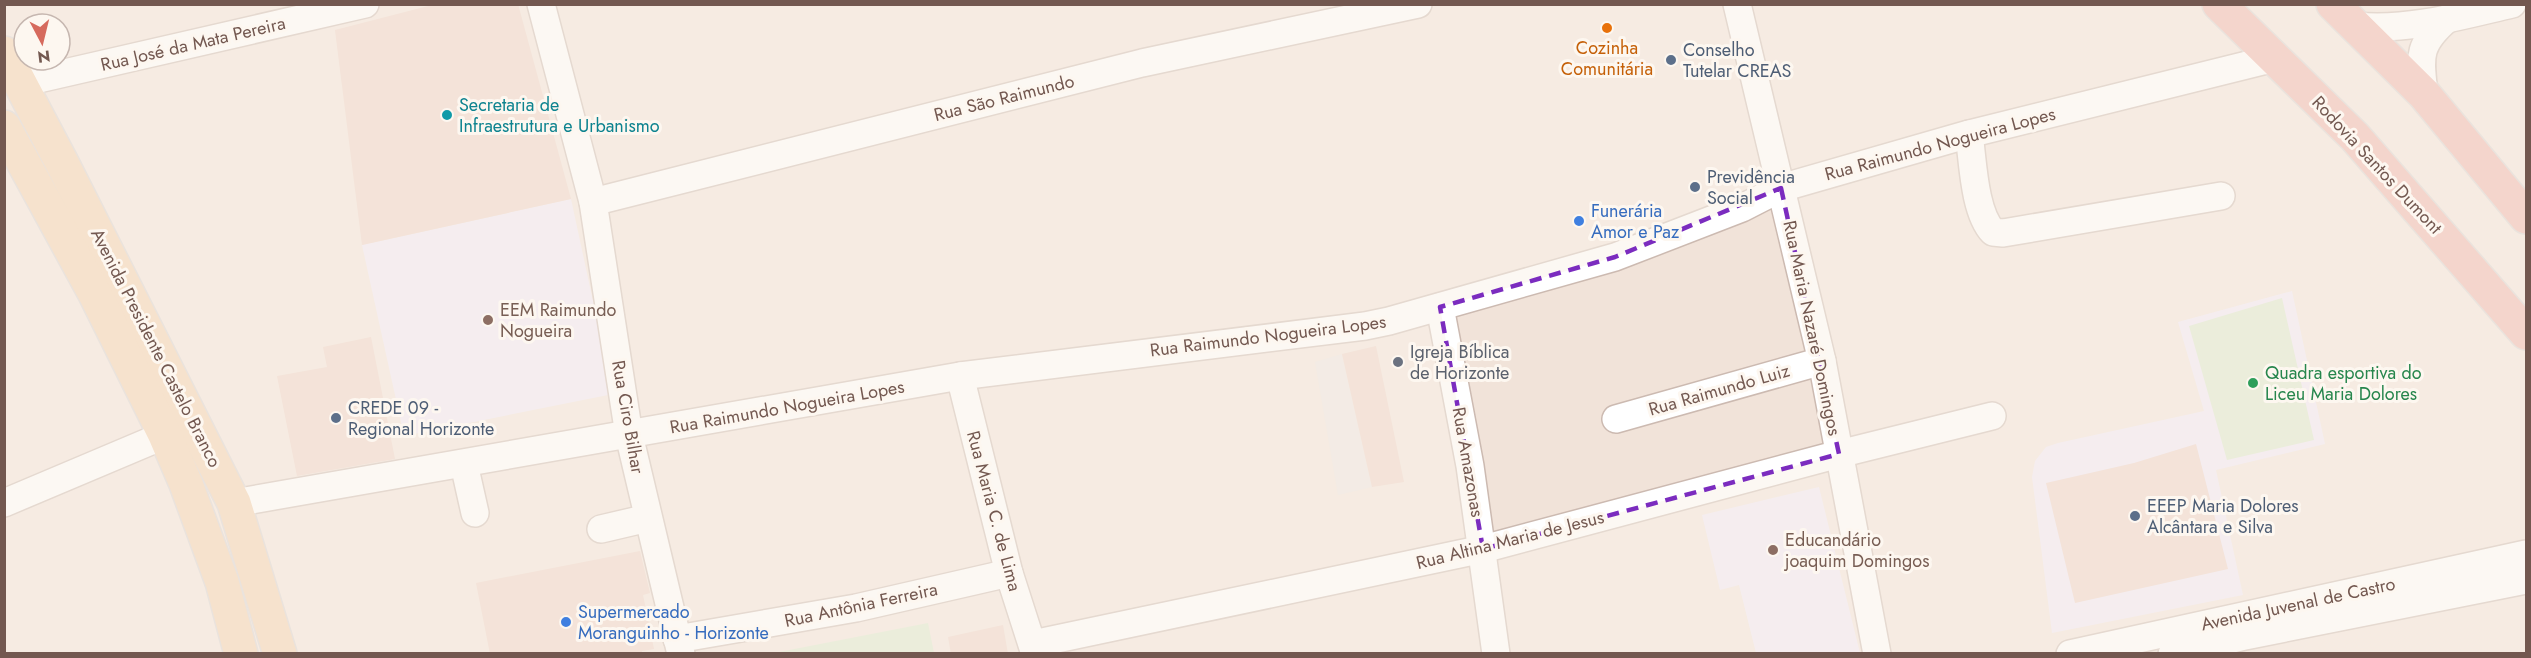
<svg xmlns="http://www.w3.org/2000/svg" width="2531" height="658" font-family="Jost,sans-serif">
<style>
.residential{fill:#f1e3d9;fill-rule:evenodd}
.industrial{fill:#eae3df}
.education{fill:#efe7f7}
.green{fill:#d9e7ca}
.building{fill:#edd0c5}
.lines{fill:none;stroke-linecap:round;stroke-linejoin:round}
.minor-casing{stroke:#ccbab1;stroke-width:30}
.major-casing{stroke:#d8d0ce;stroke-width:36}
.highway-casing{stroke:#d8d0ce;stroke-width:36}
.minor{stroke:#fff;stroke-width:27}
.major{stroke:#f1ceaa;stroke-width:33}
.highway{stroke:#edb2a8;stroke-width:33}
.marked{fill:none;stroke:#7b2cbf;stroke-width:4.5;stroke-dasharray:12 8;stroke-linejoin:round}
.food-dot{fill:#e8710a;stroke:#fdf7f0;stroke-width:2}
.service-dot{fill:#5c6f8a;stroke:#fdf7f0;stroke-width:2}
.culture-dot{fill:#0f9aa8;stroke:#fdf7f0;stroke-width:2}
.shop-dot{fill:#3f7fe0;stroke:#fdf7f0;stroke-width:2}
.education-dot{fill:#8d6e63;stroke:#fdf7f0;stroke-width:2}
.worship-dot{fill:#6b7280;stroke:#fdf7f0;stroke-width:2}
.leisure-dot{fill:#2e9e5b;stroke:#fdf7f0;stroke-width:2}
.labels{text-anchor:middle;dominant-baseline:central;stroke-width:6;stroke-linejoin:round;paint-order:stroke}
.street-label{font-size:18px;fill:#735850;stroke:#fdf7f0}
.food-label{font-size:18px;fill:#c56008;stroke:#fdf7f0}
.service-label{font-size:18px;fill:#4e5e75;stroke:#fdf7f0;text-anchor:start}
.culture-label{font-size:18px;fill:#0d838f;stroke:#fdf7f0;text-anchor:start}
.shop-label{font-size:18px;fill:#366cbe;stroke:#fdf7f0;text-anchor:start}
.education-label{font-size:18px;fill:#785e54;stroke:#fdf7f0;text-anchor:start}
.worship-label{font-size:18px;fill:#5b616d;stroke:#fdf7f0;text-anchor:start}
.leisure-label{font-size:18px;fill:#27864d;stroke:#fdf7f0;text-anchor:start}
</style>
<rect width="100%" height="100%" fill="#faf2ea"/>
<path class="residential" d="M5,5H2526V653H5ZM24,24H60V60H24Z"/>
<path class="industrial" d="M1342,354L1372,487L1338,495L1315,362Z"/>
<g class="education">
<path d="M571,199L613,394L404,436L362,245Z"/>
<path d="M2292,291L2325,444L2216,470L2243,595L2052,633L2032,477L2035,461L2046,447L2058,443L2204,411L2178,322Z"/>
<path d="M1819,487L1860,653H1756L1739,585L1720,590L1702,515Z"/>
</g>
<g class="green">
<path d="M2282,298L2314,440L2227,460L2189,326Z"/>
<path d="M928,623L934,653H774Z"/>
</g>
<g class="building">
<path d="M436,4H518L571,199L362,245L335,30Z"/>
<path d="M371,337L395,459L297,476L277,376L327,367L323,347Z"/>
<path d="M1376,346L1404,482L1372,487L1342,354Z"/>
<path d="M2196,444L2228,569L2075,603L2046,483L2134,463Z"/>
<path d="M640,551L650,593L643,595L654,649L642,651V654H490L476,583Z"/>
<path d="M1003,625L1008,654H951L948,637Z"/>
</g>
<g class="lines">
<defs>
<g id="minor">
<path d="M541,4L593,202L629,435L681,654"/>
<path d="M1737,4L1822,361L1877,654"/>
<path d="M2356,26C2409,31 2460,16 2512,4"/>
<path d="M21,83L365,4"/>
<path d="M2424,94C2420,57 2417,45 2447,19"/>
<path d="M1969,134C1973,162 1974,212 1993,232L2003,233L2221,196"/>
<path d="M593,202L1142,63L1418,4"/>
<path d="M1440,307L1470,466L1496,654"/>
<path d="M960,376L1009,573L1035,654"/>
<path d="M1616,419L1822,361"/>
<path d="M464,464L475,513"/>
<path d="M4,503L165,435"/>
<path d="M234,503L960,376L1365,326L1389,321L1615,257L1742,208L1781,188L1969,134L2275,58"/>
<path d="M601,529L648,518"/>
<path d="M677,639L856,608L1009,573"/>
<path d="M1033,644L1483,549L1839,454L1992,416"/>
<path d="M2070,654L2526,554"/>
<path d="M2172,654L2245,636L2526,580"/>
</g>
<g id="major">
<path d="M4,53L62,163L234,503L280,654"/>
<path d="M4,127L95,294L165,435L186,484L222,582L241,654"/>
</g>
<g id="highway">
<path d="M2219,4L2355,137L2526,333"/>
<path d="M2333,4L2424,94L2526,217"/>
</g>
</defs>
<use href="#minor" class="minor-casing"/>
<use href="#major" class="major-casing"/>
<use href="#highway" class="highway-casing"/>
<use href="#minor" class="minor"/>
<use href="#major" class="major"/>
<use href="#highway" class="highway"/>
</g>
<path d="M0 0H2531V658H0ZM1781,188L1839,454L1483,549L1440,307L1615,257Z" fill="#faf2ea" fill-opacity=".55" fill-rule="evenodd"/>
<path class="marked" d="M1781,188L1839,454L1483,549L1440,307L1615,257Z"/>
<circle class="food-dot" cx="1607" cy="28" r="6"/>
<g class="service-dot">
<circle cx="1671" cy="60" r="6"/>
<circle cx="1695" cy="187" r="6"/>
<circle cx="336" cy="418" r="6"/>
<circle cx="2135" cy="516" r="6"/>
</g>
<circle class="culture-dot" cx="447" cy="115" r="6"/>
<g class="shop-dot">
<circle cx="1579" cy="221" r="6"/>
<circle cx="566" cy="622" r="6"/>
</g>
<g class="education-dot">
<circle cx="488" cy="320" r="6"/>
<circle cx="1773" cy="550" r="6"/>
</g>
<circle class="worship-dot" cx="1398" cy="362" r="6"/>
<circle class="leisure-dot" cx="2253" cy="383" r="6"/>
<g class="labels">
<g class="street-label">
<text transform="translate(193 44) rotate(-13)">Rua José da Mata Pereira</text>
<text transform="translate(1004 98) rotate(-14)">Rua São Raimundo</text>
<text transform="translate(1940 144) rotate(-15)">Rua Raimundo Nogueira Lopes</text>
<text transform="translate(2377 165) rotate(47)">Rodovia Santos Dumont</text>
<text transform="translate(1812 328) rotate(78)">Rua Maria Nazaré Domingos</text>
<text transform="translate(1268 336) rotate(-7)">Rua Raimundo Nogueira Lopes</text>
<text transform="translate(156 348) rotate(63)">Avenida Presidente Castelo Branco</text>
<text transform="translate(1719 390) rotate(-16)">Rua Raimundo Luiz</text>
<text transform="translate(787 407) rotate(-10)">Rua Raimundo Nogueira Lopes</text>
<text transform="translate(628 417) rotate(80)">Rua Ciro Bilhar</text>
<text transform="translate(1468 462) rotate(80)">Rua Amazonas</text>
<text transform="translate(994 511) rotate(75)">Rua Maria C. de Lima</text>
<text transform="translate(1510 540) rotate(-14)">Rua Altina Maria de Jesus</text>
<text transform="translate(2298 604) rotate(-12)">Avenida Juvenal de Castro</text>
<text transform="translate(861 605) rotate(-12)">Rua Antônia Ferreira</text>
</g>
<g class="food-label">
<text x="1607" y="48">Cozinha<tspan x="1607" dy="21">Comunitária</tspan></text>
</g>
<g class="service-label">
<text x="1683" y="50">Conselho<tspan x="1683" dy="21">Tutelar CREAS</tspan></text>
<text x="1707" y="177">Previdência<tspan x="1707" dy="21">Social</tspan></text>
<text x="348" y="408">CREDE 09 -<tspan x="348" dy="21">Regional Horizonte</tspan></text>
<text x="2147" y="506">EEEP Maria Dolores<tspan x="2147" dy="21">Alcântara e Silva</tspan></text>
</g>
<g class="culture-label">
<text x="459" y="105">Secretaria de<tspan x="459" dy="21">Infraestrutura e Urbanismo</tspan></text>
</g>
<g class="shop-label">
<text x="1591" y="211">Funerária<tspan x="1591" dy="21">Amor e Paz</tspan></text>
<text x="578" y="612">Supermercado<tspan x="578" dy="21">Moranguinho - Horizonte</tspan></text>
</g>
<g class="education-label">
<text x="500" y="310">EEM Raimundo<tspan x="500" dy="21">Nogueira</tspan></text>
<text x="1785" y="540">Educandário<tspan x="1785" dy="21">joaquim Domingos</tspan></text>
</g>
<g class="worship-label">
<text x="1410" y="352">Igreja Bíblica<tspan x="1410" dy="21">de Horizonte</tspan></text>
</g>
<g class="leisure-label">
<text x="2265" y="373">Quadra esportiva do<tspan x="2265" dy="21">Liceu Maria Dolores</tspan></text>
</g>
</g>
<rect width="2531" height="658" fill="none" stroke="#735850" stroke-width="12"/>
<g transform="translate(42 42) rotate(173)"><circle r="28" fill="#fdf7f0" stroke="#c6b7b0" stroke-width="1.5"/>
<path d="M0-4.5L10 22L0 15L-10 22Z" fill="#d66a5d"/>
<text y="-9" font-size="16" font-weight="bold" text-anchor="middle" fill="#735850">N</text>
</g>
</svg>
